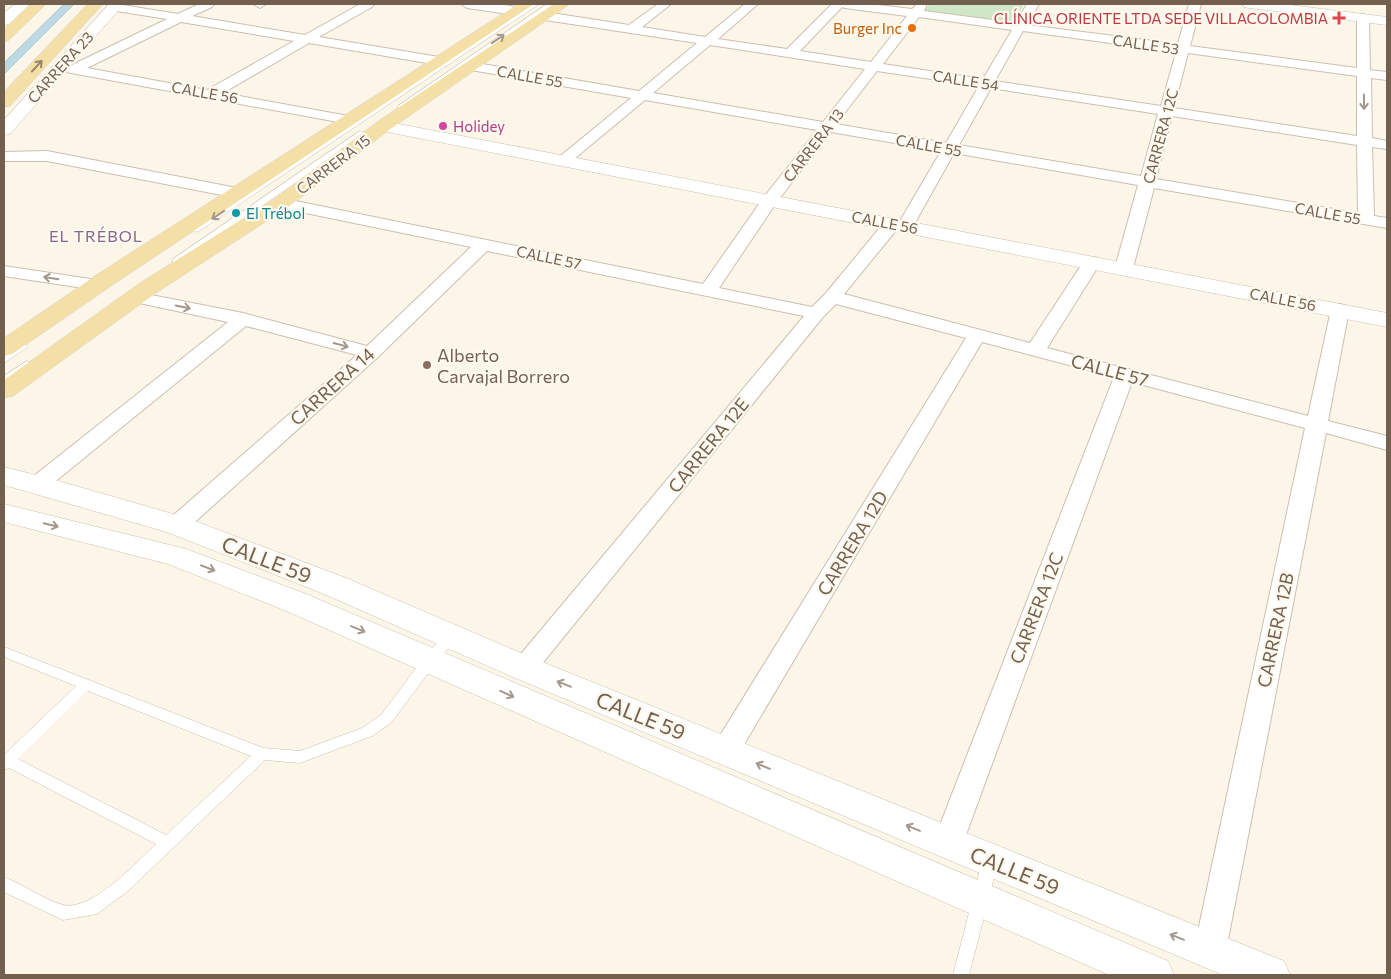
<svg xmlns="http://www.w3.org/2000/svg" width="1391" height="979" font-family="Commissioner,sans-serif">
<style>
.green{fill:#d0e7c7}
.water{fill:#bed9e3;stroke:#a5c7d4}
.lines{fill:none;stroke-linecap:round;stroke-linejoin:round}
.lane-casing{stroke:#ccbfaf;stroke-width:1}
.street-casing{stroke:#ccbfaf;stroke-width:2}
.secondary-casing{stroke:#cec0ac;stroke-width:1}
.primary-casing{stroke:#dbd5d1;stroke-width:1}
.lane{fill:#fff;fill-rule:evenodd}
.street{fill:#fff;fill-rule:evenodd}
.secondary{fill:#fff;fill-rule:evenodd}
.primary{fill:#f4e0a6;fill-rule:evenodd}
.oneway{stroke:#a4978c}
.oneway2{stroke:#9a8668}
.health-dot{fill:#e0444e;stroke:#fef9ee;stroke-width:2}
.food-dot{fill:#e8710a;stroke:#fef9ee;stroke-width:2}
.hotel-dot{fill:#d1479c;stroke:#fef9ee;stroke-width:2}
.culture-dot{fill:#0f9aa8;stroke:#fef9ee;stroke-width:2}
.education-dot{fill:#8d6e63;stroke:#fef9ee;stroke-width:2}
.labels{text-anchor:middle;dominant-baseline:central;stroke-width:4.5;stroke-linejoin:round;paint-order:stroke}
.far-health-label{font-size:15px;fill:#be3a42;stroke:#fef9ee;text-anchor:end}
.far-food-label{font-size:15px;fill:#c56008;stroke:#fef9ee;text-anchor:end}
.far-street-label{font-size:15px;fill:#735f4e;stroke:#fef9ee}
.far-hotel-label{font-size:15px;fill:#b23c85;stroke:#fef9ee;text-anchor:start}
.far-culture-label{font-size:15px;fill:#0d838f;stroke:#fef9ee;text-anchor:start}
.far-neighbourhood-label{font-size:16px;letter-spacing:1px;fill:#86668e;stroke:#fef9ee}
.education-label{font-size:18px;fill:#785e54;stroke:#fef9ee;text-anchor:start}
.street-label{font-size:18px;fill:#735f4e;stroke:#fef9ee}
.near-street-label{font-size:21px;fill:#735f4e;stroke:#fef9ee}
</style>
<rect width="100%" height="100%" fill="#fbf6e8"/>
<path class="green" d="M930,4H1024L1013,23L924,11Z"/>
<path class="water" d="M64,4H74L4,74V63Z"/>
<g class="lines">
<defs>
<g id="lane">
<path d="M532,4H539L199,231L196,232L192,229Z"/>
<path d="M547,4H554L402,108H398V106Z"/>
<path d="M360,131L367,133L179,263H173V259Z"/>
<path d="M23,343L28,346L26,348L4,363V356Z"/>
<path d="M27,361L30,362L32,364L30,366L4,383V376Z"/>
<path d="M451,631L456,633L457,636L456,639L435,664L391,723L372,736L300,763L265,760L128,891L97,914L63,920L4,892V877C22,884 45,900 63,905C91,912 137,862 156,844L9,768L4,770V753L5,754L76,686L4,657V647L263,748L300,751L362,728L381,715L425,656L446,633ZM88,691L251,756L166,835L18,759Z"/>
<path d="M990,855L995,857L998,862L969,975H953L982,862L985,857Z"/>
</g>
<g id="street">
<path d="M110,4H116L178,14L199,4H214L212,7L192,16L305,35L360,4H374L372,7L319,37L439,57L446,61L439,65L309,43L223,93L354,117L356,120L354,123L349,124L55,70L53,67L55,64L72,65L167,19L110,10L108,7ZM181,22L294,41L207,90L87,68Z"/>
<path d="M253,4H266L260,8Z"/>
<path d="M461,4C474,3 512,2 521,11L515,15L467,8Z"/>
<path d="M658,4H671L642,27L705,37L745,4H758L718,39L787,49L832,4H870L912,9L917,4H927L924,11L1016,23L1027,4H1039L1027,25L1178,44L1189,4H1201L1190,46L1357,68V18L1363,14L1369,18L1370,70L1387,72V80L1371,78L1372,138L1387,141V149L1372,147L1374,216L1387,218V228L1154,188L1133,268L1130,272L1124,273L1118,272L1115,268L1138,185L954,153L911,230L905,231L898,228L844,294L1030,343L1086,258L1092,257L1098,258L1101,262L1047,348L1308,416L1331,310L1333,306L1340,304L1347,306L1349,310L1328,421L1387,436V450L1326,433L1226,950L1222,961L1210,966L1198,961L1194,950L1305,428L1132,382L963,843L959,852L948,856L937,852L933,843L1114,377L982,342L736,758L726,762L716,758L712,750L716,742L966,338L836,304L823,317L533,675L524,678L515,675L511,668L515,661L804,316L487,251L378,357L185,531L177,533L169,531L165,525L169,519L357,355L246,326L46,489L38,491L30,489L27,484L30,479L228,322L130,301L127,297L130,293L136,292L243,313L367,346L471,247L281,208L275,206L273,203L275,200L281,198L703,284L764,197L817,130L645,100L568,164H558L555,161L558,158L631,98L471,70L464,66L471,62L639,91L697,43L545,20L539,16L545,12L629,25ZM842,7L845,8L907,16L871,62L800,51ZM919,17L1012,30L983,79L883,64ZM1023,31L1176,52L1161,106L995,81ZM710,45L865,69L823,122L653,93ZM1188,53L1357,76V136L1174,108ZM877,71L979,86L946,143L836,124ZM991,88L1158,114L1141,176L959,145ZM1172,116L1357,145L1358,213L1156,179ZM831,132L941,151L900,221L893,218L887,219L826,293L812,307L719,288L776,203Z"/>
<path d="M47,151L237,188L243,190L245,193L243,196L237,198L47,161H4V152Z"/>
<path d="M4,266L97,280L103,281L106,285L103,289L97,290L4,276Z"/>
</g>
<g id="secondary">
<path d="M15,4H30L9,24L4,25V13Z"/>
<path d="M109,4H124L10,134L4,135V120Z"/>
<path d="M1242,4H1282L1387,17V25L1249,8L1244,7Z"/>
<path d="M383,121L1387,313V327L377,130L374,126L377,122Z"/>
<path d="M4,467L48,478L187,518L346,578L535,659L1284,961L1290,975H1223L513,677L324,594L167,532L4,485Z"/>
<path d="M4,504L186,549L306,594L1168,961L1174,975H1109L284,610L168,564L4,522Z"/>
</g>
<g id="primary">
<path d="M31,4H46L9,40L4,42V29Z"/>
<path d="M88,4H103L10,106L4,107V92Z"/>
<path d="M518,4H534L114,284L12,354L4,356V338L98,274Z"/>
<path d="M554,4H570L389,130L288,207L156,293L13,396L4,398V380L140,283L274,199L377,122Z"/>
</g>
</defs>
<use href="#lane" class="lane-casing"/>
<use href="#street" class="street-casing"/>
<use href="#secondary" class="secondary-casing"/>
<use href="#primary" class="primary-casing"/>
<use href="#lane" class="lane"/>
<use href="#street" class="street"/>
<use href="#secondary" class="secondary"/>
<use href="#primary" class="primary"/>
</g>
<defs><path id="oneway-shaft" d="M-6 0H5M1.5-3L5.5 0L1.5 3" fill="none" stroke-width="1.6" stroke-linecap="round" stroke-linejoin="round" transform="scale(1.25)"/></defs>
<g class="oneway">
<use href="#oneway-shaft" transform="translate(498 39) rotate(-34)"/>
<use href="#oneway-shaft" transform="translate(1364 102) rotate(89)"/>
<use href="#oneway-shaft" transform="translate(218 215) rotate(146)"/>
<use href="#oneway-shaft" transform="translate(51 278) rotate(-171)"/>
<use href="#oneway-shaft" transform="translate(183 307) rotate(11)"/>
<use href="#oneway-shaft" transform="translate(341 345) rotate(15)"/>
<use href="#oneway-shaft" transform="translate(51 525) rotate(14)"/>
<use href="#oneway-shaft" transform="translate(208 568) rotate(21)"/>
<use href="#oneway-shaft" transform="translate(358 629) rotate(23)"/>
<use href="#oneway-shaft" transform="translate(564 684) rotate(-158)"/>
<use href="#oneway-shaft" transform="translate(507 694) rotate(24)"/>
<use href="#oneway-shaft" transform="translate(763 766) rotate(-157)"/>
<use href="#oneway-shaft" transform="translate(913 828) rotate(-157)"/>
<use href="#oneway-shaft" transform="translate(1177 937) rotate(-158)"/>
</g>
<use class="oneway2" href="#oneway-shaft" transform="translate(37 66) rotate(-47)"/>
<path class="health-dot" d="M1336.5 10.5h5v5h5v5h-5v5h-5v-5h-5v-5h5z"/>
<circle class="food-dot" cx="912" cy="28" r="5"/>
<circle class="hotel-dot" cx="443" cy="126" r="5"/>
<circle class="culture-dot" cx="236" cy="213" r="5"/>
<circle class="education-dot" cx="427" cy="365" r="5"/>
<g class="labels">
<g class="far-health-label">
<text x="1328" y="18">CLÍNICA ORIENTE LTDA SEDE VILLACOLOMBIA</text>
</g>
<g class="far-food-label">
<text x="902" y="28">Burger Inc</text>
</g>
<g class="far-street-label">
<text transform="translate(1146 44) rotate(8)">CALLE 53</text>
<text transform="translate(60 67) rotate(-48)">CARRERA 23</text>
<text transform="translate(530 76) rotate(10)">CALLE 55</text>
<text transform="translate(966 80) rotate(9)">CALLE 54</text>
<text transform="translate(205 92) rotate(10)">CALLE 56</text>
<text transform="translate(1160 136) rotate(-75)">CARRERA 12C</text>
<text transform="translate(813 145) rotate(-52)">CARRERA 13</text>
<text transform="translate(929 145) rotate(10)">CALLE 55</text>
<text transform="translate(333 164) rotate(-37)">CARRERA 15</text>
<text transform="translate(1328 213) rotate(10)">CALLE 55</text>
<text transform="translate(885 222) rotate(11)">CALLE 56</text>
<text transform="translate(549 257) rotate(12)">CALLE 57</text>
<text transform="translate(1283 299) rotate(11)">CALLE 56</text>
</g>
<g class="far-hotel-label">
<text x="453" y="126">Holidey</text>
</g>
<g class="far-culture-label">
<text x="246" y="213">El Trébol</text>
</g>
<g class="far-neighbourhood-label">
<text x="96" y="235">EL TRÉBOL</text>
</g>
<g class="education-label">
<text x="437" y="355">Alberto<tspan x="437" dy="21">Carvajal Borrero</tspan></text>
</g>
<g class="street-label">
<text transform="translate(1110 370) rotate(15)">CALLE 57</text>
<text transform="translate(332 386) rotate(-42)">CARRERA 14</text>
<text transform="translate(708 445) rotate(-51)">CARRERA 12E</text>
<text transform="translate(852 543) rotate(-59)">CARRERA 12D</text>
<text transform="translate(1036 608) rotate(-69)">CARRERA 12C</text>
<text transform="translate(1275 630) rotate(-78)">CARRERA 12B</text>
</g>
<g class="near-street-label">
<text transform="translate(267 559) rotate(21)">CALLE 59</text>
<text transform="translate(641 715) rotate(22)">CALLE 59</text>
<text transform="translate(1015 870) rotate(22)">CALLE 59</text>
</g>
</g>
<rect width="1391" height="979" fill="none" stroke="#735f4e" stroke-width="10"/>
</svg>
